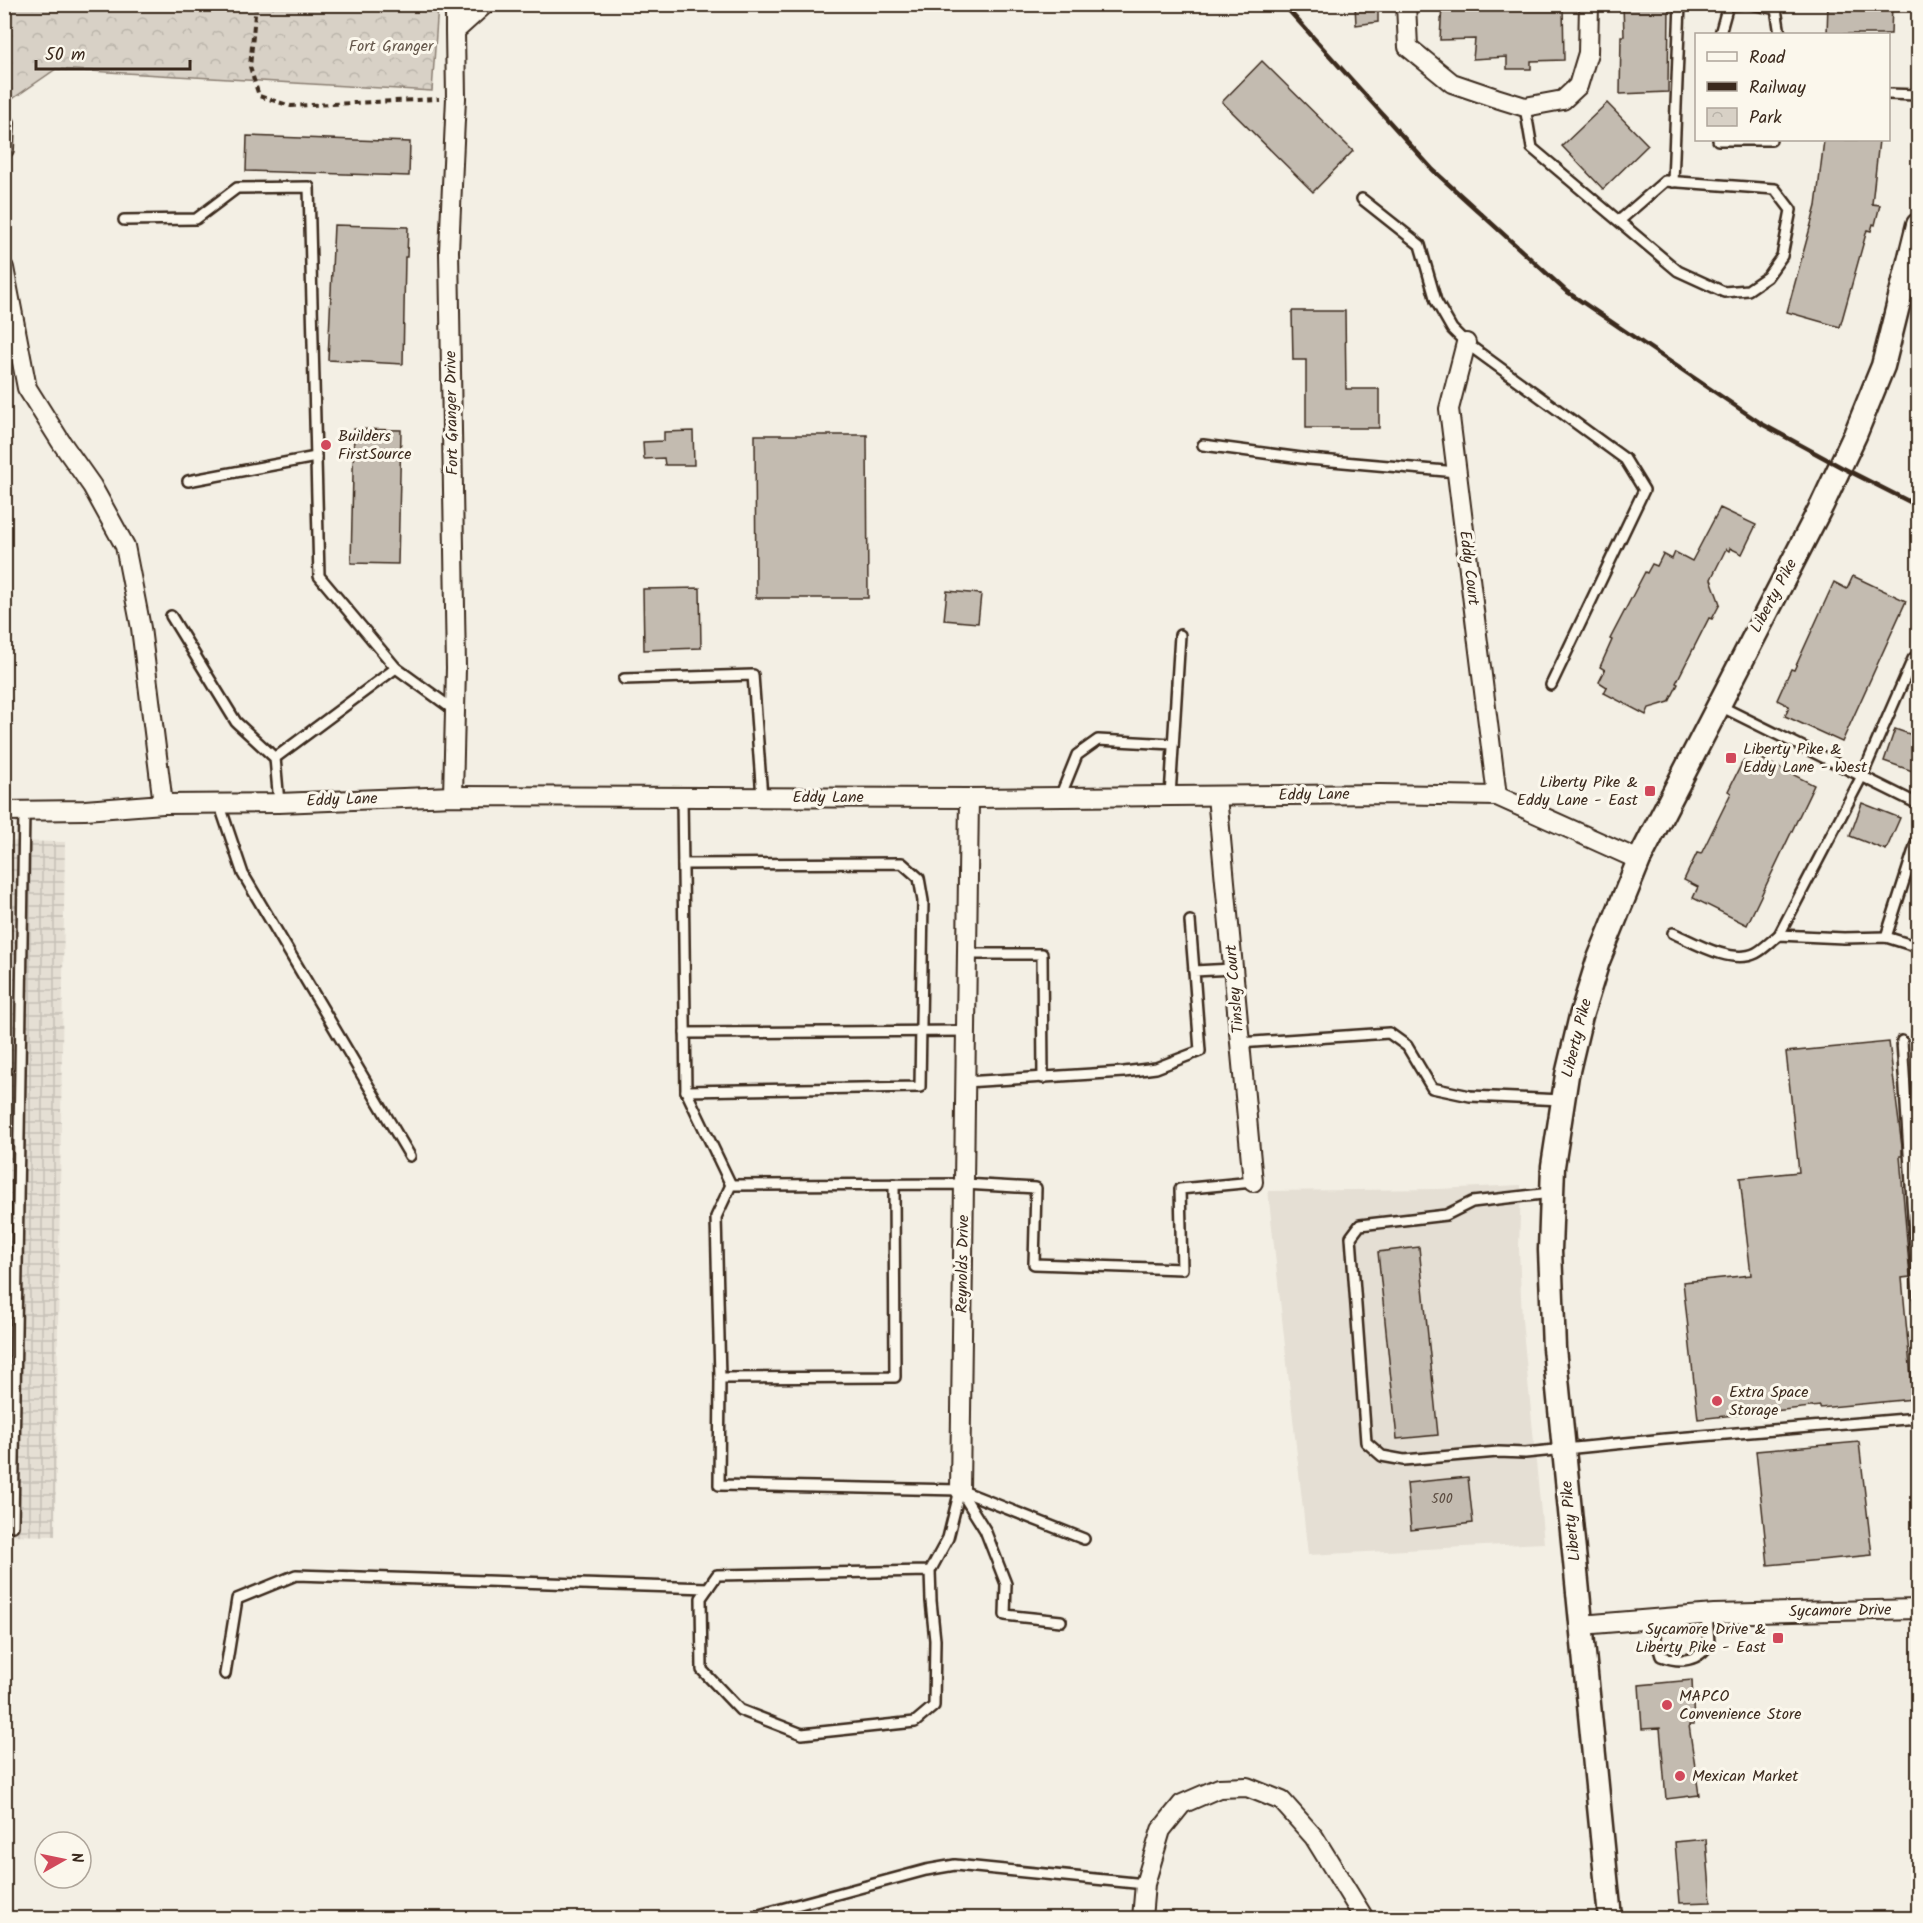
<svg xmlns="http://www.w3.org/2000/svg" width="1923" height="1923" font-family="Kalam,sans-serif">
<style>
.built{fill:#e5dfd4}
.industrial{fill:url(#industrial-grid)}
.park{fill:url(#park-crowns);stroke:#8a7e72;stroke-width:1.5}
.building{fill:#c3bbb0;stroke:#3b2a1e;stroke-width:1.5}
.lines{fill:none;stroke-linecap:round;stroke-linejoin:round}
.service-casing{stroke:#3b2a1e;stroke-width:14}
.minor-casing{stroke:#3b2a1e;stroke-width:22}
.tertiary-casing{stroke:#3b2a1e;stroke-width:27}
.path{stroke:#3b2a1e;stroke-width:4;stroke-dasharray:6 4.5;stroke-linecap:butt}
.service{stroke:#fbf7ec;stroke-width:9}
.minor{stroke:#fbf7ec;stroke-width:18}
.tertiary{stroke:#fbf7ec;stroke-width:22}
.rail{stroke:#3b2a1e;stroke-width:4.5}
.poi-dot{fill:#d1495b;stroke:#fbf7ec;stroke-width:2}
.labels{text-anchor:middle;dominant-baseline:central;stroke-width:6;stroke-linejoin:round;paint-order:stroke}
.number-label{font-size:14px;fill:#5d4e42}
.park-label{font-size:16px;fill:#625448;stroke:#fbf7ec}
.street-label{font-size:16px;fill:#3b2a1e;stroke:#fbf7ec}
.poi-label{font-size:16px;fill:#3b2a1e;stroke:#fbf7ec;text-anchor:start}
</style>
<defs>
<pattern id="industrial-grid" width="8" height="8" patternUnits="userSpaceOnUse" patternTransform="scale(1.5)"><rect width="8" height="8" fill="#e5dfd4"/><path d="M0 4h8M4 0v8" fill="none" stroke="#c5c0b6"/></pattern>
<pattern id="park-crowns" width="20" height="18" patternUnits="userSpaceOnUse" patternTransform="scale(1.5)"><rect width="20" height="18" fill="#d8d1c6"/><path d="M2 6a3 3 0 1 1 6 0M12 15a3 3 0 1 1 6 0" fill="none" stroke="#bab4aa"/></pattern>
</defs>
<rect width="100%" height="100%" fill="#f3efe4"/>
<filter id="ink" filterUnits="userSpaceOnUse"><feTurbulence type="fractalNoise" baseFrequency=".0167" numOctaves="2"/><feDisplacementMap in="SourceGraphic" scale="12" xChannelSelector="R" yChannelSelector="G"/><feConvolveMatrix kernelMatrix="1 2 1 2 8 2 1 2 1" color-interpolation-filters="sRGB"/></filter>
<g filter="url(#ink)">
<path class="built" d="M1521,1185L1519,1249L1522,1320L1544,1543L1308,1555L1268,1191L1438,1189Z"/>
<path class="industrial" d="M5,841L65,842L55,1536L5,1535Z"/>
<path class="park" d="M5,4L438,5L432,91L56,69L5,104Z"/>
<g class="building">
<path d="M1355,4H1378V22L1356,25Z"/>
<path d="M1442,4H1563L1564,60L1531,61V69H1507V57L1473,59L1475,39L1440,40Z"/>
<path d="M1623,4H1669L1668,92L1620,94L1621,36H1624Z"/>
<path d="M1828,4H1892L1891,34H1827Z"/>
<path d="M1262,61L1353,151L1313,192L1222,102Z"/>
<path d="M1607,103L1648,145L1603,189L1562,146Z"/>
<path d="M247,136L410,142L409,176L246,171Z"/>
<path d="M1824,140H1879L1872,204L1880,205L1875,225L1873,224L1871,231L1867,230L1840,327L1787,312L1816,206Z"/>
<path d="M334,225L408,227L407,257H405L403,364L328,360Z"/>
<path d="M1292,311H1345L1346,389H1379V428H1306V360H1293Z"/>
<path d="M354,429L401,430L398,564L351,563Z"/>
<path d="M693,431L694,465H665L664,458L644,459L643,442L664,441V432Z"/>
<path d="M755,435H867L868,598H756Z"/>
<path d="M1720,508L1756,525L1742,554L1730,548L1729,551L1726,549L1711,579L1720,604L1712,619L1709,618L1676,683L1678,684L1669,702L1649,708L1646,715L1604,693L1607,687L1599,682L1605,670L1600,667L1612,640L1610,639L1645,572L1647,573L1652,564L1657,566L1663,554L1672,559L1675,552L1692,561Z"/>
<path d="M1853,576L1906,601L1842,742L1785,716L1789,706L1777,700L1791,669L1794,670L1834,582L1847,589Z"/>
<path d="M700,588L701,648L644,650L643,589Z"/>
<path d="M947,591L981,594L978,623L944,620Z"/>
<path d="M1895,729L1918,737V773L1884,761Z"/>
<path d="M1760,758L1814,785L1747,925L1693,898L1698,887L1684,880L1697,853L1701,854L1731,793L1728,791L1743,761L1756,767Z"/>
<path d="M1862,803L1900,818L1886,850L1850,836Z"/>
<path d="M1889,1042L1902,1147V1156H1900L1910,1277L1902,1278L1913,1399L1820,1408V1406L1698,1419L1683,1282L1751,1275L1740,1178L1799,1172L1786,1052Z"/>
<path d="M1419,1247L1438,1435L1397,1439L1378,1252Z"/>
<path d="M1859,1442L1872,1555L1768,1565L1756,1451Z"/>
<path d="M1468,1477L1473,1523L1411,1530L1407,1483Z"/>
<path d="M1692,1680L1694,1725H1689L1699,1795L1666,1799L1660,1728L1642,1729L1639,1685Z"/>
<path d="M1706,1839L1711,1902L1680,1903L1675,1842Z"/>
</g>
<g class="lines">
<defs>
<g id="service">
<path d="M1751,4L1776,9L1780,34"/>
<path d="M1720,34L1728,5L1740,4"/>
<path d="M1888,94L1918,95"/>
<path d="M1525,107L1532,148L1678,271L1724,292L1748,290L1767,277L1782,256L1791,210L1775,189L1665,181L1619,221"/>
<path d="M1718,140H1771"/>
<path d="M1673,182L1680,4"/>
<path d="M1362,199L1420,245L1436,301L1452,329L1466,343L1625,459L1644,490L1551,685"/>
<path d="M124,220L196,219L237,188L309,187L319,576L396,668"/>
<path d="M1203,445L1309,459L1457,472"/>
<path d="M188,481L316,457"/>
<path d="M171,616L236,722L275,758L279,803"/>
<path d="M624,679L753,675L762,797"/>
<path d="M1718,705L1918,804"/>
<path d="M275,758L396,668L454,710"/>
<path d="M1170,796L1180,635"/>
<path d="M682,797L686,1091L731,1185"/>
<path d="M1060,797L1077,755L1098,740L1173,744"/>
<path d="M219,803L243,874L410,1156"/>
<path d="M683,864L902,863L919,878L923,901L920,1087L686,1091"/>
<path d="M1190,921L1194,971"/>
<path d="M1673,933C1695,943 1732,965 1756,953C1764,949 1771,941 1779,935L1844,938L1886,937L1918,947"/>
<path d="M1779,935L1862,776L1913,659L1918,654"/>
<path d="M1886,937L1918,837"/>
<path d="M967,954H1042L1043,1078"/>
<path d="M685,1033L966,1031"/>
<path d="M1902,1041L1918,1296"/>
<path d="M1239,1043L1389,1033L1407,1046L1432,1088L1470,1096L1563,1100"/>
<path d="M965,1082L1124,1072L1156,1068L1200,1051L1194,971L1233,969"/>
<path d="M1551,1193L1472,1202L1446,1215L1360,1225L1351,1237L1366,1442L1382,1456L1404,1460L1498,1452L1525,1453L1665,1439L1918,1418"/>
<path d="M720,1378L895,1377L894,1184"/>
<path d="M960,1490L985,1530L1006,1584L1005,1615L1061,1621"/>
<path d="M13,1526L24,811"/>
<path d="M1084,1539L960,1490L719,1485L720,1378L716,1217L731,1185L964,1184L1036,1188L1034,1264L1182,1269L1180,1189L1253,1182"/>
<path d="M930,1571L717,1575L701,1598L702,1670L740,1710L802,1734L915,1722L934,1706L935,1640L931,1601L930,1571L948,1538L960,1490"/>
<path d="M1654,1619V1633L1661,1656C1680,1663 1699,1662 1709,1643L1707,1614"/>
<path d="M225,1674L237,1599L296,1575L708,1588"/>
<path d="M748,1918L926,1870L955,1865L1145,1884"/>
</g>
<g id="minor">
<path d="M455,4V31"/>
<path d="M1406,4L1408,47L1452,83L1496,98L1525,107L1563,100L1578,86L1588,53L1589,4"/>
<path d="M4,149L5,123"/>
<path d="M4,268L27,388L61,442L92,486L125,546L141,628L163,804"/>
<path d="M1466,343L1449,409L1497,796"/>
<path d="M453,796L456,668L449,251L456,98L455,31L485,4"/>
<path d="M1217,796L1253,1182"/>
<path d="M4,811L85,810L163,804L279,803L453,796L969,798L1380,794L1497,796L1639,860"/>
<path d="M960,1490L969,798"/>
<path d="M1581,1625L1714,1614L1918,1609"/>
<path d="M1142,1918L1145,1884L1161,1830L1182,1804L1219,1788L1247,1787L1282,1801L1314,1837L1364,1918"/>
</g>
<path id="tertiary" d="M1610,1918L1554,1348L1550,1250L1553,1166L1567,1075L1581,1016L1598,961L1639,860L1822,505L1855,435L1883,366L1918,225"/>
</defs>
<use href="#service" class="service-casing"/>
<use href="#minor" class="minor-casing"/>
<use href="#tertiary" class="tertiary-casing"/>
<path class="path" d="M256,4L250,67L259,96L291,106L439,99"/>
<use href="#service" class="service"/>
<use href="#minor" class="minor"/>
<use href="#tertiary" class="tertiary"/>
<path class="rail" d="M1283,4L1433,170L1566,291L1762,424L1841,467L1918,506"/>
</g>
</g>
<g class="poi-dot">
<circle cx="326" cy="445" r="6"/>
<rect x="1725" y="752" width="12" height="12" rx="3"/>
<rect x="1644" y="785" width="12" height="12" rx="3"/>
<circle cx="1717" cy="1401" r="6"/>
<rect x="1772" y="1632" width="12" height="12" rx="3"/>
<circle cx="1667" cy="1705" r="6"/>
<circle cx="1680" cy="1776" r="6"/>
</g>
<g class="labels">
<g class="number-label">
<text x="1442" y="1499">500</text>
</g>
<g class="park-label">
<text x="391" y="46">Fort Granger</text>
</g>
<g class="street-label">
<text transform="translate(452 413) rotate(-91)">Fort Granger Drive</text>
<text transform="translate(1469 568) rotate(83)">Eddy Court</text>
<text transform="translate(1774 596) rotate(-62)">Liberty Pike</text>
<text transform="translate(1314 795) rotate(-1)">Eddy Lane</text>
<text x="828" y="797">Eddy Lane</text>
<text transform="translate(342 800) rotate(-2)">Eddy Lane</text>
<text transform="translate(1235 989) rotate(-95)">Tinsley Court</text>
<text transform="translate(1577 1038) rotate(-76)">Liberty Pike</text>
<text transform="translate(963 1264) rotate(-89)">Reynolds Drive</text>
<text transform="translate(1571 1521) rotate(-96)">Liberty Pike</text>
<text transform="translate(1840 1611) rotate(-1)">Sycamore Drive</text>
</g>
<g class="poi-label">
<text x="338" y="436">Builders<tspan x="338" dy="18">FirstSource</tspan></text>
<text x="1743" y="749">Liberty Pike &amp;<tspan x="1743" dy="18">Eddy Lane - West</tspan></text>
<text x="1638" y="782" text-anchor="end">Liberty Pike &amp;<tspan x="1638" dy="18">Eddy Lane - East</tspan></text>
<text x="1729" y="1392">Extra Space<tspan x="1729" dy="18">Storage</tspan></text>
<text x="1766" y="1629" text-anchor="end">Sycamore Drive &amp;<tspan x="1766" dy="18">Liberty Pike - East</tspan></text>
<text x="1679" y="1696">MAPCO<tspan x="1679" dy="18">Convenience Store</tspan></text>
<text x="1692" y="1776">Mexican Market</text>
</g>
</g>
<rect width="1923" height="1923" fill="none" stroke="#fbf7ec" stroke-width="24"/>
<rect x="12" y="12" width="1899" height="1899" fill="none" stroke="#3b2a1e" stroke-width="2" filter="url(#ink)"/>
<rect x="1695" y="33" width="195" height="108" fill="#fbf7ec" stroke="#aea59a" stroke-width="1.5"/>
<rect x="1707" y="52" width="30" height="9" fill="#fbf7ec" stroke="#aea59a" stroke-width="1.5"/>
<text x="1749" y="63" font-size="18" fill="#3b2a1e">Road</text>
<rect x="1707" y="82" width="30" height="9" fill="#3b2a1e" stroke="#aea59a" stroke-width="1.5"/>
<text x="1749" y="93" font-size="18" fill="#3b2a1e">Railway</text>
<rect x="1707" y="108" width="30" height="18" fill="url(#park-crowns)" stroke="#aea59a" stroke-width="1.5"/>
<text x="1749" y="123" font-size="18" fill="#3b2a1e">Park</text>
<g transform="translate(63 1860) rotate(81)"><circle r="28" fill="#fbf7ec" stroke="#aea59a" stroke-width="1.5"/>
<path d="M0-4.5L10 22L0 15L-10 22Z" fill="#d1495b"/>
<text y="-9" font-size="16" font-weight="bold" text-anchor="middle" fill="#3b2a1e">N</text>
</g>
<path d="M36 60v9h154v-9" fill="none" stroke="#3b2a1e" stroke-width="3"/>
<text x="45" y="60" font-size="18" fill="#3b2a1e" stroke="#fbf7ec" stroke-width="4.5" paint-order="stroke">50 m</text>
</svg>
